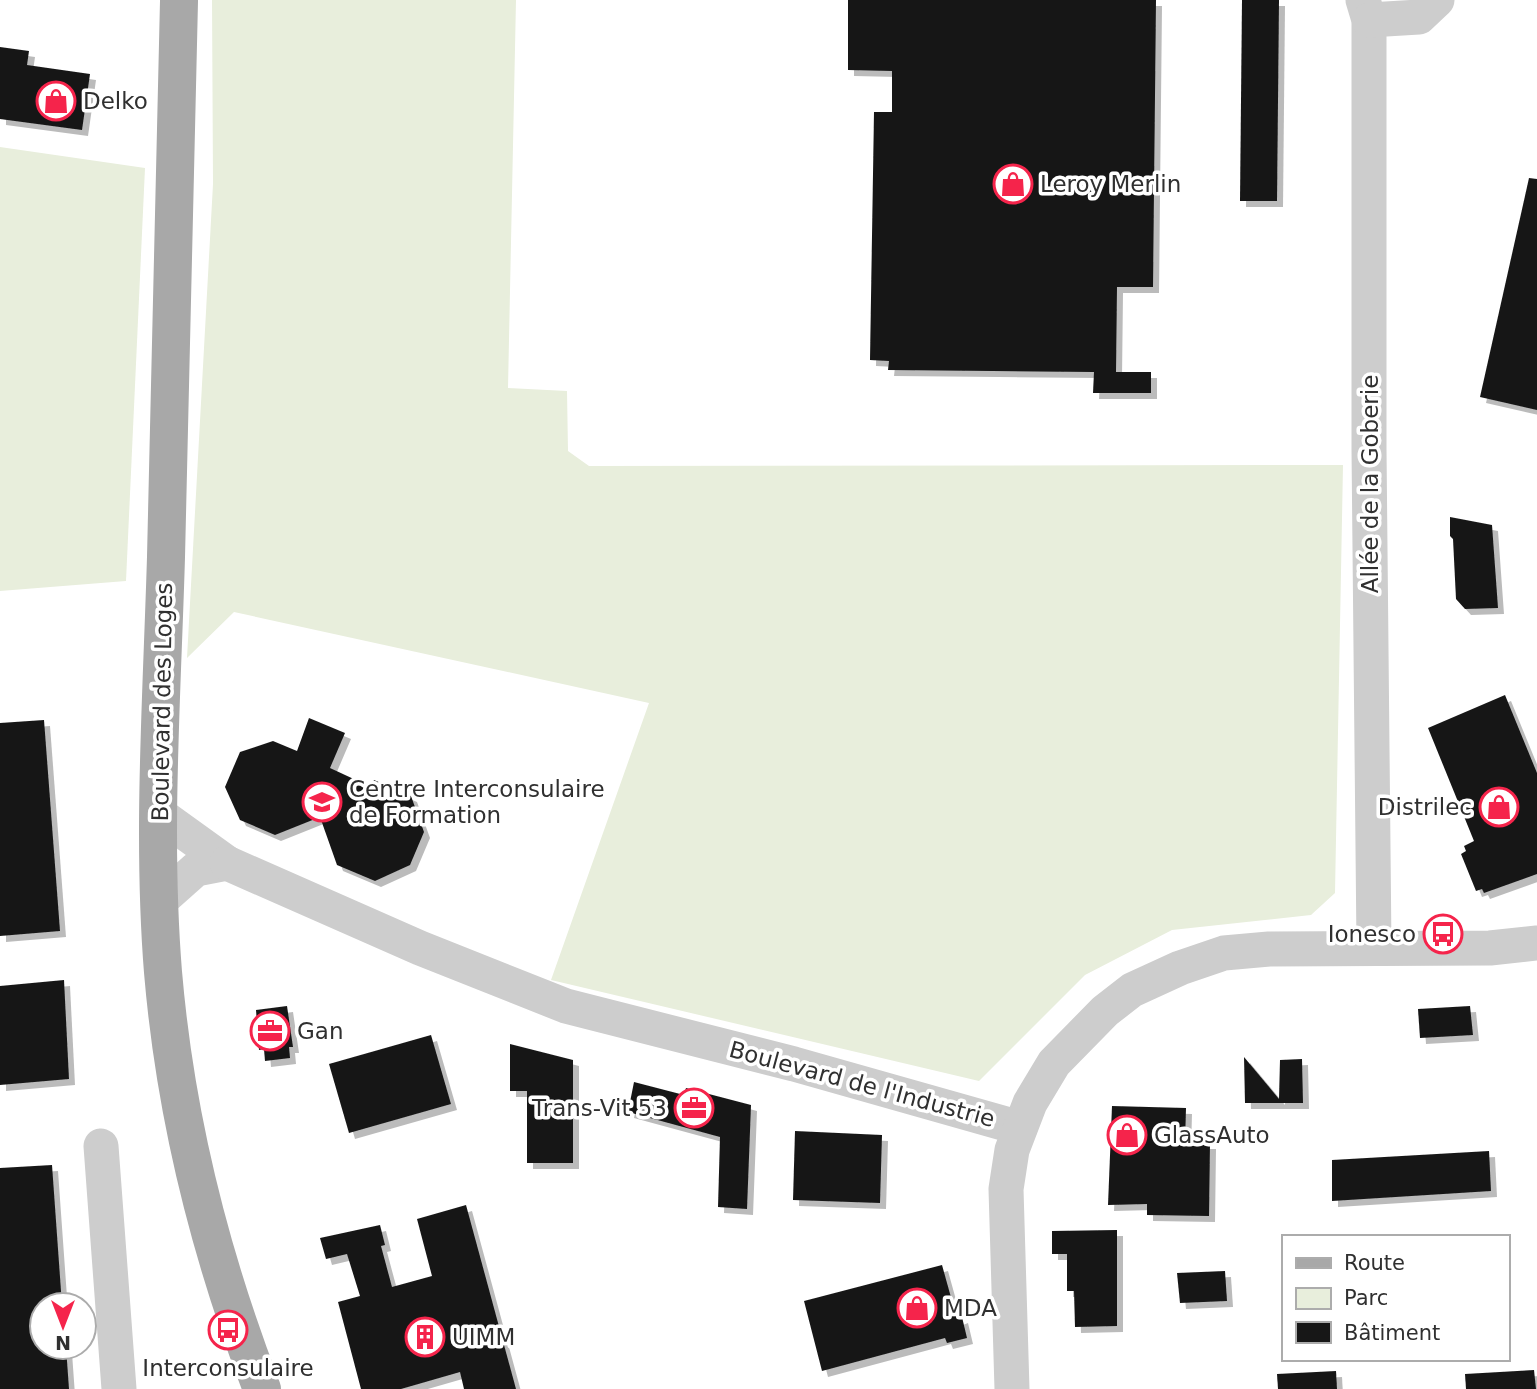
<svg xmlns="http://www.w3.org/2000/svg" width="1537" height="1389" font-family="'DejaVu Sans',sans-serif">
<style>
.green{fill:#e8eedc}
.building{fill:#171717;filter:url(#shadow)}
.lines{fill:none;stroke-linecap:round;stroke-linejoin:round}
.minor{stroke:#cdcdcd;stroke-width:35}
.major{stroke:#a8a8a8;stroke-width:38}
.labels{text-anchor:middle;dominant-baseline:central;stroke-width:7;stroke-linejoin:round;paint-order:stroke}
.poi-label{font-size:23px;fill:#303030;stroke:#fff;text-anchor:start}
.street-label{font-size:23px;fill:#303030;stroke:#fff}
</style>
<defs>
<filter id="shadow"><feDropShadow dx="6" dy="6" stdDeviation="0" flood-color="#0004"/></filter>
</defs>
<rect width="100%" height="100%" fill="#fff"/>
<g class="green">
<path d="M212,0H516L508,388L567,391L568,451L589,466L1343,465L1335,893L1311,915L1172,930L1085,975L979,1081L551,980L649,703L234,612L187,658L213,184Z"/>
<path d="M0,147L145,168L126,581L0,591Z"/>
</g>
<g class="building">
<path d="M848,0H1156L1153,287H1117L1116,372H1151V393H1093L1094,372L888,370L889,361L870,360L874,112H892V71L848,70Z"/>
<path d="M1242,0H1279L1277,201H1240Z"/>
<path d="M0,47L29,51L27,65L90,74L82,130L0,119Z"/>
<path d="M1529,178L1537,179V410L1480,397Z"/>
<path d="M1450,517L1492,525L1498,608L1465,609L1456,599L1453,539L1450,536Z"/>
<path d="M1505,695L1537,773V874L1484,893L1482,889L1476,891L1461,854L1466,851L1464,846L1474,841L1428,728Z"/>
<path d="M309,718L345,733L330,768L371,787L374,780L411,796L424,832L410,865L375,881L337,865L320,817L275,835L240,820L225,787L240,752L273,741L297,751Z"/>
<path d="M44,720L60,931L0,936V723Z"/>
<path d="M64,980L69,1079L0,1085V986Z"/>
<path d="M287,1006L293,1047H289L290,1058L265,1061L264,1049L259,1050L256,1010Z"/>
<path d="M1470,1006L1473,1035L1420,1038L1418,1009Z"/>
<path d="M431,1035L451,1104L349,1133L329,1064Z"/>
<path d="M510,1044L573,1060V1163H527V1091H510Z"/>
<path d="M1244,1057L1279,1099L1280,1060L1302,1059L1303,1103H1245Z"/>
<path d="M634,1082L684,1095L686,1088L751,1105L747,1209L718,1207L720,1137L628,1112Z"/>
<path d="M1112,1106L1186,1108L1185,1143H1210L1209,1216L1147,1215V1204L1108,1205Z"/>
<path d="M795,1131L882,1135L880,1203L793,1200Z"/>
<path d="M1489,1151L1491,1191L1332,1201V1160Z"/>
<path d="M52,1165L62,1305H42V1347H66L69,1389H0V1168Z"/>
<path d="M466,1205L516,1389H464L460,1372L401,1389H361L338,1302L360,1296L347,1254L326,1259L320,1238L380,1225L385,1245L381,1246L392,1287L432,1276L417,1219Z"/>
<path d="M1117,1230V1326L1075,1327L1074,1291H1067V1254H1052V1231Z"/>
<path d="M942,1265L957,1319L962,1317L967,1338L947,1343L945,1338L822,1371L804,1301Z"/>
<path d="M1225,1271L1227,1301L1180,1303L1177,1273Z"/>
<path d="M1534,1370L1536,1389H1466L1465,1374Z"/>
<path d="M1336,1371L1337,1389H1278L1277,1374Z"/>
</g>
<g class="lines">
<g class="minor">
<path d="M1363,0L1369,20V449L1374,947"/>
<path d="M1369,20L1419,17L1437,0"/>
<path d="M159,814L227,863L196,869L160,901"/>
<path d="M227,863L420,948L566,1006L794,1064L1020,1128"/>
<path d="M101,1146L119,1389"/>
<path d="M1012,1389L1006,1189L1012,1150L1030,1103L1054,1063L1105,1011L1132,990L1180,968L1224,953L1269,949L1490,948L1537,943"/>
</g>
<path class="major" d="M179,1C175,187 170,372 166,557C162,695 152,835 163,972C175,1114 211,1257 262,1389"/>
</g>
<defs>
<symbol id="shop-ring" viewBox="-11 -11 22 22"><circle r="9.5" fill="#fff" stroke="#f5244b" stroke-width="1.5"/><path d="M-5-2.5h2.3a2.7 3.5 0 0 1 5.4 0H5L5.5 6h-11ZM-1.5-2.5h3a1.5 2.3 0 0 0-3 0Z" fill="#f5244b"/></symbol>
<symbol id="university-ring" viewBox="-11 -11 22 22"><circle r="9.5" fill="#fff" stroke="#f5244b" stroke-width="1.5"/><path d="M0-5L7-2L0 1L-7-2ZM-4 1L0 2.5L4 1V4Q0 6-4 4Z" fill="#f5244b"/></symbol>
<symbol id="bus-ring" viewBox="-11 -11 22 22"><circle r="9.5" fill="#fff" stroke="#f5244b" stroke-width="1.5"/><path d="M-5-6H5V4H4V6H2V4H-2V6H-4V4H-5ZM-3.5-4V0h7V-4ZM-3.5 1.2v1.5H-2V1.2ZM2 1.2v1.5H3.5V1.2Z" fill="#f5244b"/></symbol>
<symbol id="office-ring" viewBox="-11 -11 22 22"><circle r="9.5" fill="#fff" stroke="#f5244b" stroke-width="1.5"/><path d="M-6-3h4V-5.5h4V-3h4V5H-6ZM-1-4.5V-3h2v-1.5ZM-6 0V1H6V0Z" fill="#f5244b"/></symbol>
<symbol id="building-ring" viewBox="-11 -11 22 22"><circle r="9.5" fill="#fff" stroke="#f5244b" stroke-width="1.5"/><path d="M-4-6H4V6H1V3H-1V6H-4ZM-2.5-4.3h1.7v1.8h-1.7ZM.8-4.3h1.7v1.8H.8ZM-2.5-1h1.7V.8h-1.7ZM.8-1h1.7V.8H.8Z" fill="#f5244b"/></symbol>
</defs>
<g fill-rule="evenodd">
<use href="#shop-ring" x="34" y="79" width="44" height="44"/>
<use href="#shop-ring" x="991" y="162" width="44" height="44"/>
<use href="#university-ring" x="300" y="780" width="44" height="44"/>
<use href="#shop-ring" x="1477" y="785" width="44" height="44"/>
<use href="#bus-ring" x="1421" y="912" width="44" height="44"/>
<use href="#office-ring" x="248" y="1009" width="44" height="44"/>
<use href="#office-ring" x="672" y="1086" width="44" height="44"/>
<use href="#shop-ring" x="1105" y="1113" width="44" height="44"/>
<use href="#shop-ring" x="895" y="1286" width="44" height="44"/>
<use href="#bus-ring" x="206" y="1308" width="44" height="44"/>
<use href="#building-ring" x="403" y="1315" width="44" height="44"/>
</g>
<g class="labels">
<g class="poi-label">
<text x="83" y="101">Delko</text>
<text x="1040" y="184">Leroy Merlin</text>
<text x="349" y="789">Centre Interconsulaire<tspan x="349" dy="26">de Formation</tspan></text>
<text x="1472" y="807" text-anchor="end">Distrilec</text>
<text x="1416" y="934" text-anchor="end">Ionesco</text>
<text x="297" y="1031">Gan</text>
<text x="667" y="1108" text-anchor="end">Trans-Vit 53</text>
<text x="1154" y="1135">GlassAuto</text>
<text x="944" y="1308">MDA</text>
<text x="452" y="1337">UIMM</text>
<text x="228" y="1368" text-anchor="middle">Interconsulaire</text>
</g>
<g class="street-label">
<text transform="translate(1370 484) rotate(-90)">Allée de la Goberie</text>
<text transform="translate(162 702) rotate(-89)">Boulevard des Loges</text>
<text transform="translate(862 1084) rotate(15)">Boulevard de l'Industrie</text>
</g>
</g>
<rect x="1282" y="1235" width="228" height="126" fill="#ffffff" stroke="#acacac" stroke-width="2"/>
<rect x="1296" y="1258" width="35" height="10" fill="#a8a8a8" stroke="#acacac" stroke-width="2"/>
<text x="1344" y="1270" font-size="21" fill="#303030">Route</text>
<rect x="1296" y="1288" width="35" height="21" fill="#e8eedc" stroke="#acacac" stroke-width="2"/>
<text x="1344" y="1305" font-size="21" fill="#303030">Parc</text>
<rect x="1296" y="1322" width="35" height="21" fill="#171717" stroke="#acacac" stroke-width="2"/>
<text x="1344" y="1340" font-size="21" fill="#303030">Bâtiment</text>
<g transform="translate(63 1326) rotate(180)"><circle r="33" fill="#ffffff" stroke="#acacac" stroke-width="2"/>
<path d="M0-5L12 26L0 18L-12 26Z" fill="#f5244b"/>
<text y="-10" font-size="19" font-weight="bold" text-anchor="middle" fill="#303030">N</text>
</g>
</svg>
